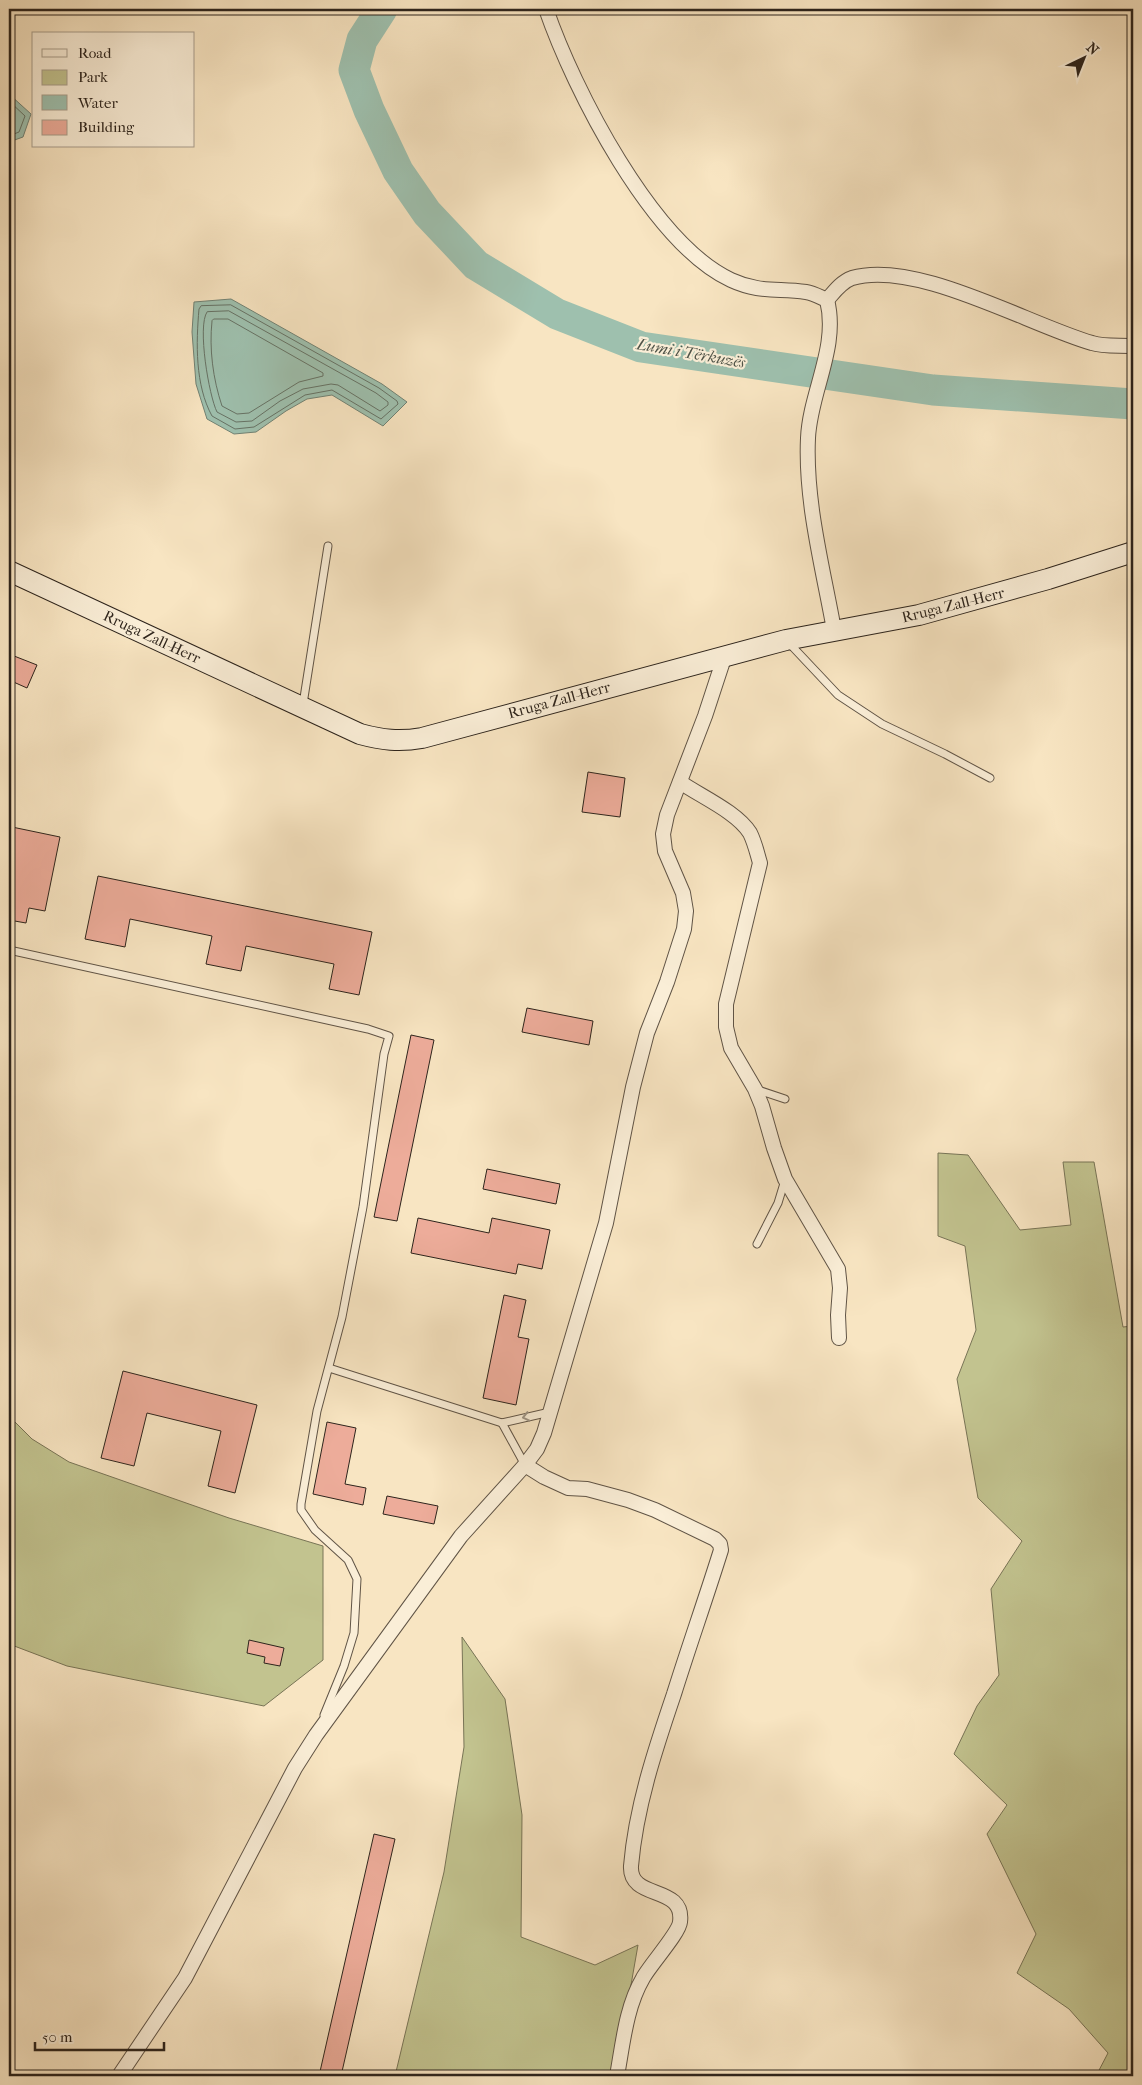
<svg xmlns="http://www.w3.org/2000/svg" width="1142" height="2085" font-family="'IM FELL French Canon',serif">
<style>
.green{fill:#c2c38f;stroke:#787456}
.water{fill:#9ec0ae;stroke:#718274}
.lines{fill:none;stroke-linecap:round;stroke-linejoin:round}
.shore{stroke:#667265;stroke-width:1}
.river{stroke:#9ec0ae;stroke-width:31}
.building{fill:#edac9a;stroke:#2d241c}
.lane-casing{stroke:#605446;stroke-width:9}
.street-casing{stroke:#605446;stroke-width:16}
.secondary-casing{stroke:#2d241c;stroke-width:22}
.lane{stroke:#faeed7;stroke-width:7}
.street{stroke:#faeed7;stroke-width:14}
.secondary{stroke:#faeed7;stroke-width:20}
.oneway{stroke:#9e9383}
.labels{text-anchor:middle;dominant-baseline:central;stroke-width:4.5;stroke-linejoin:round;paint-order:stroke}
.street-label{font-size:15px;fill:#2d241c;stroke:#faeed7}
.water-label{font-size:16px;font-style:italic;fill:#4f5348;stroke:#faeed7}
</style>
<rect width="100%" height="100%" fill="#f8e5c2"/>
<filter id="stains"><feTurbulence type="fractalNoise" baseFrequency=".004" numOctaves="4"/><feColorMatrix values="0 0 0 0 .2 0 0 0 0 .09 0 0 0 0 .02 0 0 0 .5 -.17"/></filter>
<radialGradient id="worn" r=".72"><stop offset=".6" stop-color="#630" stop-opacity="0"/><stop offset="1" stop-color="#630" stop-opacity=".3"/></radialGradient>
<g class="green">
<path d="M938,1153L968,1155L1020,1230L1071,1225L1063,1162H1094L1123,1327L1133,1326V2076H1096L1108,2053L1069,2009L1017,1973L1036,1934L987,1834L1007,1805L954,1754L977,1706L999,1675L991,1589L1022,1541L978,1498L957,1379L976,1330L965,1246L938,1236Z"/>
<path d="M9,1416L32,1439L69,1462L229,1518L323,1546V1660L264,1706L67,1666L9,1644Z"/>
<path d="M462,1637L505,1699L522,1815L521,1937L595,1965L638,1945L615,2076H395L444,1872L464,1747Z"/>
</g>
<g class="water">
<path d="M9,94L31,114L23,137L9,142Z"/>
<path d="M231,299L382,384L407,402L383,426L332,395L307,399L286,411L256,432L234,434L207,419L196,384L192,332L194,302Z"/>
</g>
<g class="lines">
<g class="shore">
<path d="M9,101L25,116L19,132L9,136"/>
<path d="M231,305L379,388L397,401L398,404L381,419L332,390L305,395L254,427L235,429L212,416C195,385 196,343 199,309L201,306Z"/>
<path d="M229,311L376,393L388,402V405L380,411L338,385L331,384L303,389L280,401L252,421L236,422L217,412C209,396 197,326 207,312Z"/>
<path d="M214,319H228L323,373V376L299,382L249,413L237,414L222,406C213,379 209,349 212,321Z"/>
</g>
<path class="river" d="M382,9L362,40L354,70L369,110L398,171L427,213L476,265L557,314L641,347L933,390L1133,404"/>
</g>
<g class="building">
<path d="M9,654L37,665L27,688L9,680Z"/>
<path d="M588,772L625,778L620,817L582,812Z"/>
<path d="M12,827L60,837L45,911L29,908L26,923L9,920V844Z"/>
<path d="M98,876L372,932L359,995L329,989L334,964L246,946L241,971L206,964L212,936L130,919L125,947L85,939Z"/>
<path d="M527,1008L593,1021L589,1045L522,1032Z"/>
<path d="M411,1035L434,1040L397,1221L374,1217Z"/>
<path d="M487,1169L560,1184L556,1204L483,1189Z"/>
<path d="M418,1218L489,1233L492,1218L550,1230L542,1269L518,1264L516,1274L411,1253Z"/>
<path d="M504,1295L526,1300L518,1337L529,1339L516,1405L483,1398Z"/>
<path d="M123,1371L257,1405L235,1493L208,1486L221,1431L147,1413L134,1466L101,1458Z"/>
<path d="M327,1422L356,1428L345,1484L366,1488L363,1505L313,1494Z"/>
<path d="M387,1496L438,1506L434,1524L383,1514Z"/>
<path d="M249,1640L284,1648L280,1666L264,1663L265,1657L247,1653Z"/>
<path d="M374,1834L395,1839L341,2076H319Z"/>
</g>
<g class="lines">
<defs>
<g id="lane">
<path d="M789,643L838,695L882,724L945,754L990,778"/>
<path d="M303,704L328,546"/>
<path d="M9,950L368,1029L389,1036L384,1054L363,1207L342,1317L317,1411L301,1504V1510L315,1530L348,1560L357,1579L354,1633L344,1666L324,1715"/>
<path d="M755,1089L785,1099"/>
<path d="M757,1244L778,1203L785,1180"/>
<path d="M329,1368L502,1423L550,1412"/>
<path d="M502,1423L525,1465"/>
</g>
<g id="street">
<path d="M546,9C574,90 652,243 731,280C759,293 778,288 806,292C813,293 820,297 827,300C839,347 810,392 808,438C805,502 823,568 834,630"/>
<path d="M827,300C834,292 841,282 852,278C916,259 1029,325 1092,343C1104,347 1120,345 1133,346"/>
<path d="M680,782C700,796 737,812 750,833C755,843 757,853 760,863L726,1004V1027L731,1048L755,1089L762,1106L774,1148L785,1179L838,1269L840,1288L838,1315L839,1338"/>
<path d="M525,1465L544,1477L568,1488L587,1489L628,1500L655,1510L715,1539L720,1544L721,1550C706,1598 689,1646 674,1694C655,1750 636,1807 631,1866C629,1901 685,1884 680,1922C679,1933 650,1965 643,1978C626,2007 623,2043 617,2076"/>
<path d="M119,2076L185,1978L295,1768L316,1735L461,1536L525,1465L537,1449L544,1433L606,1223L633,1087L647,1033L667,982L684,929L686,911L683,893L665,851L663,834L667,815L705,716L725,655"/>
</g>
<path id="secondary" d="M9,571L360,734C382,740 399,742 422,738L786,640L919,615L1048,579L1133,552"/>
</defs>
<use href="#lane" class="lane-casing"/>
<use href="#street" class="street-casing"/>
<use href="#secondary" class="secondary-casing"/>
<use href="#lane" class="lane"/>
<use href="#street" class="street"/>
<use href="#secondary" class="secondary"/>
</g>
<defs><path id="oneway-chevron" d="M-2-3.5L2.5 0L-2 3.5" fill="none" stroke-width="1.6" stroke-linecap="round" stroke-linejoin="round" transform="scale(1.25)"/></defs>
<use class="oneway" href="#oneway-chevron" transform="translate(526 1417) rotate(167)"/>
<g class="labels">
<g class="street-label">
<text transform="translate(953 605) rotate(-14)">Rruga Zall-Herr</text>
<text transform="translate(152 637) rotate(25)">Rruga Zall-Herr</text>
<text transform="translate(559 700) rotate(-15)">Rruga Zall-Herr</text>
</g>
<g class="water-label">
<text transform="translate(691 353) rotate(10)">Lumi i Tërkuzës</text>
</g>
</g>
<rect width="1142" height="2085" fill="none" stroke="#f8e5c2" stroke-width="30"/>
<rect x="10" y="10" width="1122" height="2065" fill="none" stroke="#2d241c" stroke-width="2.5"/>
<rect x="15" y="15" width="1112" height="2055" fill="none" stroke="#2d241c"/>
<rect x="32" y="32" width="162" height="115" fill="#faeed7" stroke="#a89d8c"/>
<rect x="42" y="49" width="25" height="8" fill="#faeed7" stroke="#a89d8c"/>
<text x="78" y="58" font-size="15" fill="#2d241c">Road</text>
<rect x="42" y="70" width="25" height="15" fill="#c2c38f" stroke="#a89d8c"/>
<text x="78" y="82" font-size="15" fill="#2d241c">Park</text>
<rect x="42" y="95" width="25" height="15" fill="#9ec0ae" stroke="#a89d8c"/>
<text x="78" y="108" font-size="15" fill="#2d241c">Water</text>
<rect x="42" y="120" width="25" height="15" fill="#edac9a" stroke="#a89d8c"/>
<text x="78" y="132" font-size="15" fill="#2d241c">Building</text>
<g transform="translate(1084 58) rotate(43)" stroke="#faeed7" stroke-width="4" paint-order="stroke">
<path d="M0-4L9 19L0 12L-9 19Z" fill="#2d241c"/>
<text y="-8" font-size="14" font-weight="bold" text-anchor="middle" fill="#2d241c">N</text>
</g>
<path d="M35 2042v8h129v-8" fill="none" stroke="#2d241c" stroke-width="2.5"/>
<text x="42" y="2042" font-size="15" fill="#2d241c" stroke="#faeed7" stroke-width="4" paint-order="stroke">50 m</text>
<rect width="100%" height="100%" filter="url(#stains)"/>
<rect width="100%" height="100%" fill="url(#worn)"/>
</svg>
